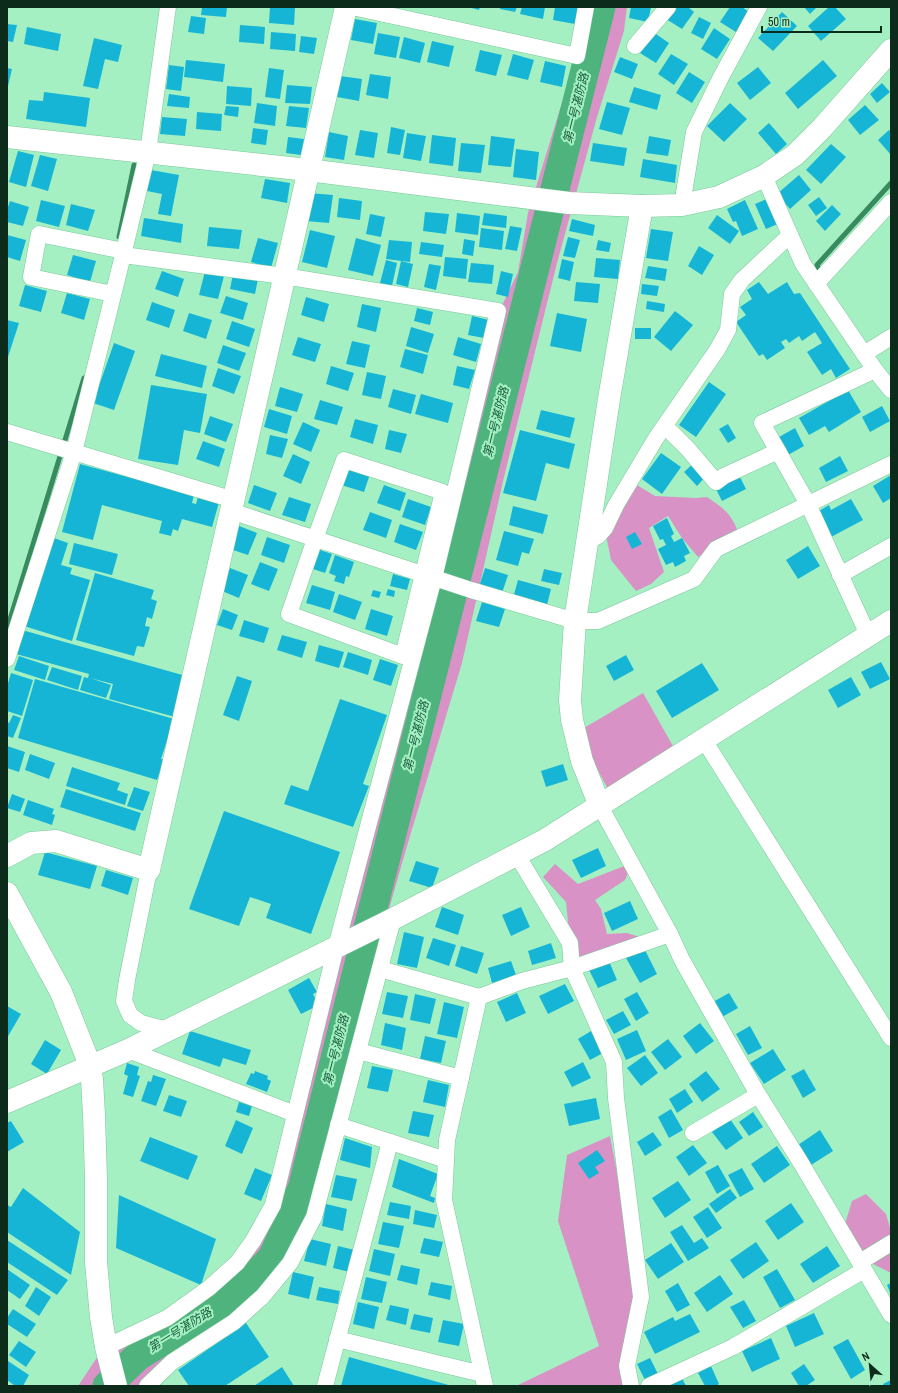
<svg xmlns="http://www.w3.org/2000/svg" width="898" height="1393" font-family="'Archivo Narrow','Noto Sans JP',sans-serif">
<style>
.green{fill:#d992c6}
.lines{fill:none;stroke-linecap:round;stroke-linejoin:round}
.stream{stroke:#3a8a5f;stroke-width:5}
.river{stroke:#4eb37d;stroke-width:29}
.building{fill:#16b5d6}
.street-casing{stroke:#7dc79b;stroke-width:17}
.secondary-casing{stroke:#7dc79b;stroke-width:23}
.street{stroke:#fff;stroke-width:16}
.secondary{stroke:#fff;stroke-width:22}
.labels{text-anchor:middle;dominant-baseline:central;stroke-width:4;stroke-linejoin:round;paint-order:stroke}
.water-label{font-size:12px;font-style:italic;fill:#19633f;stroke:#a5f0c3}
</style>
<rect width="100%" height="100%" fill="#a5f0c3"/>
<g class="green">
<path d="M586,7H627L624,31L597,117L557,263L504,477L462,663L407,846L385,923L319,1199L259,1300L150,1386H78L102,1350L213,1284L273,1205L328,977L347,942L379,784L497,316L518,272L528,213L580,44Z"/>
<path d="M637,485L655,496L696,498L707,497C723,508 731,513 738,532L698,557L682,538L668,516L649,528L664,572L651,584L636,591L611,560L606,535Z"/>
<path d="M643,693L673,746L608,789L593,761L584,728Z"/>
<path d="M632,863L625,880L595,900L601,909L607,934L627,933L643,938L572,962L566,902L543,877L555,864L578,884Z"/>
<path d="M610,1136L641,1297L631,1386H516L599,1346L558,1221L567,1155Z"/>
<path d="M866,1194L886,1214L891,1231V1273L855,1255L845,1224L852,1201Z"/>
</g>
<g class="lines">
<g class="stream">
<path d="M119,237L134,165"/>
<path d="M821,274L817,265L891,183"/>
<path d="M7,629L84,378"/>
</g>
<path class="river" d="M107,1386L137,1357L223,1303L247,1284L272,1258L296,1207L299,1195L302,1189L601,7"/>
</g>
<g class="building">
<path d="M202,7H227L226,17L201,15Z"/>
<path d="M270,7L295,8L294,25L269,23Z"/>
<path d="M468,7H480L479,10Z"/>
<path d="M500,7H517L515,12L500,9Z"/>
<path d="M522,7H545L543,19L520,14Z"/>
<path d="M555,7H578L575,24L553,20Z"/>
<path d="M631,7H651L648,22L629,18Z"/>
<path d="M675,7H688L694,12L682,29L666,19Z"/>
<path d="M730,7H742L749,12L736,32L720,22Z"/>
<path d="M804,7H817L810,14Z"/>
<path d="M829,7H835L846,19L821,41L808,26Z"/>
<path d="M782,12L797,26L773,51L758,38Z"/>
<path d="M191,16L206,18L204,34L188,32Z"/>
<path d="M699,17L711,23L703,39L691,33Z"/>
<path d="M355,19L377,23L373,44L351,40Z"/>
<path d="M7,24L17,25L13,42L7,41Z"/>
<path d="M240,25L265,27L264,44L239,42Z"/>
<path d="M27,27L61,34L58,51L24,44Z"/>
<path d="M714,28L730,39L717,59L701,49Z"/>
<path d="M271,32L296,34L295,51L270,49Z"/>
<path d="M653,32L669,43L656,63L640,53Z"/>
<path d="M378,33L400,37L396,58L374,54Z"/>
<path d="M301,36L317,38L314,54L299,52Z"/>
<path d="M404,37L425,43L420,63L399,58Z"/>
<path d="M94,38L122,45L118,62L105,59L98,89L83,86Z"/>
<path d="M432,41L454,46L449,67L427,62Z"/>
<path d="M480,50L502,55L496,76L475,71Z"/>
<path d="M513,54L534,60L528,80L507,75Z"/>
<path d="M671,54L688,64L674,85L658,74Z"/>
<path d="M620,57L638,64L632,79L614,72Z"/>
<path d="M186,60L225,64L223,82L184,77Z"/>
<path d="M823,60L837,76L798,109L785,93Z"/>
<path d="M545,61L566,66L562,87L540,82Z"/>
<path d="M169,65L184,67L181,91L166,89Z"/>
<path d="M758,67L771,83L750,100L737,83Z"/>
<path d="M7,68L12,69L8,86H7Z"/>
<path d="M269,68L284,70L280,99L265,97Z"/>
<path d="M689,72L705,82L692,103L676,93Z"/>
<path d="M370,74L391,77L388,99L366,95Z"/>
<path d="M340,76L362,79L359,101L337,97Z"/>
<path d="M882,83L890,92L877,103L870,94Z"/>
<path d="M287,85L312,87L310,104L285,103Z"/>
<path d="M227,86L252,88L251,106L226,104Z"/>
<path d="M634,87L661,95L657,110L629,102Z"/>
<path d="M44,92L90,98L86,127L26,119L29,100L43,101Z"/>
<path d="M169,94L190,97L189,108L167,106Z"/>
<path d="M607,102L630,108L622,135L599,129Z"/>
<path d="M257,103L277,106L275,126L254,123Z"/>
<path d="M730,103L747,119L724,142L707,126Z"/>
<path d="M865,105L879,120L860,135L848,120Z"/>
<path d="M226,106L239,107L238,117L224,115Z"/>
<path d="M289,106L309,108L306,128L286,126Z"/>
<path d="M197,112L222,114L221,131L196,129Z"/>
<path d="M162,117L187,119L185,136L160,134Z"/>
<path d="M769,123L787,144L776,154L758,133Z"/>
<path d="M391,127L405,130L400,155L387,153Z"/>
<path d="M253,128L268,130L266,145L251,143Z"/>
<path d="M360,130L378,133L374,158L355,155Z"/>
<path d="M889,130L891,132V155L878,140Z"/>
<path d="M329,132L348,136L344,160L325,157Z"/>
<path d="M407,133L426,136L421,161L403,158Z"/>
<path d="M432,135L456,138L453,166L429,163Z"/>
<path d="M491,136L515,139L511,167L488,165Z"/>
<path d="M649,136L671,140L668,156L646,153Z"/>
<path d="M288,137L304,139L301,155L286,153Z"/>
<path d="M461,143L485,145L481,173L458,171Z"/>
<path d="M593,143L627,148L624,166L590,161Z"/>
<path d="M831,144L846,157L821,184L806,170Z"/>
<path d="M516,149L539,152L536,180L513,177Z"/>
<path d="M18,151L34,155L26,187L9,182Z"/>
<path d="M40,155L57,159L48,191L31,186Z"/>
<path d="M643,159L677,165L675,183L640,177Z"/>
<path d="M151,170L179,175L171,216L158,214L162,194L147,191Z"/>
<path d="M799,175L811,190L790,209L777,194Z"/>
<path d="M265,179L290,183L287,203L261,198Z"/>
<path d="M309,193L333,195L329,223L306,221Z"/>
<path d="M819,197L827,208L816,216L808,205Z"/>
<path d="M339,198L362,201L360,220L337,217Z"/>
<path d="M769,198L780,223L766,229L755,204Z"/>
<path d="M41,200L65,206L59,227L36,221Z"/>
<path d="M745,200L758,229L742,236L736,221L733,222L727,209Z"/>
<path d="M10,201L29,207L23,226L7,222V210Z"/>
<path d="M71,204L95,210L88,231L66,225Z"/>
<path d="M832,205L841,214L825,231L816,221Z"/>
<path d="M425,212L449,214L446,234L423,231Z"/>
<path d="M457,213L480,216L478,235L455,232Z"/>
<path d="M484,213L507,216L506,228L482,225Z"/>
<path d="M370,214L385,217L381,237L366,234Z"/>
<path d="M717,215L739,231L730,244L708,228Z"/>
<path d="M144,218L183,224L181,243L141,236Z"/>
<path d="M572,219L595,225L593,236L569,231Z"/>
<path d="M510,226L522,228L517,251L505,249Z"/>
<path d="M209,227L242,230L239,249L207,246Z"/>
<path d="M481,228L504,231L502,250L479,247Z"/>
<path d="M651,229L673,232L668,261L646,258Z"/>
<path d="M310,230L335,236L327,268L302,262Z"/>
<path d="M7,235L26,240L20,261L7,257Z"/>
<path d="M568,237L580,240L575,258L563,256Z"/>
<path d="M258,238L278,243L271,268L251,262Z"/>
<path d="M356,238L381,245L373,276L348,270Z"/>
<path d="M464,239L475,241L473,256L462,254Z"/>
<path d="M389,240L412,242L410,262L386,259Z"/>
<path d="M598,240L611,243L609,252L596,250Z"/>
<path d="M421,242L444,245L442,257L419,254Z"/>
<path d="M699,246L714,255L702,275L688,266Z"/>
<path d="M73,255L96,261L90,282L67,275Z"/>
<path d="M445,257L468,259L466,279L443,276Z"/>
<path d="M596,258L620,260L618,279L594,277Z"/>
<path d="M562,259L574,262L570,281L558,278Z"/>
<path d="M386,260L397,263L392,286L380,283Z"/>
<path d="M401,261L413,264L408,287L396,284Z"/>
<path d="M471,263L494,265L492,284L468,282Z"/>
<path d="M429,264L441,266L436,290L424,287Z"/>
<path d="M648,266L667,269L665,281L645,278Z"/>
<path d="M162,271L184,279L178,297L155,289Z"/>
<path d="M205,271L224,276L218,299L199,295Z"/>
<path d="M501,271L513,274L508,297L496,294Z"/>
<path d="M233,274L258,279L255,294L230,289Z"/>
<path d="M576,282L600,284L598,303L574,301Z"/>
<path d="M759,282L768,294L787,282L794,294L800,293L850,369L836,378L831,369L822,375L807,352L822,343L815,332L802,341L799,336L789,343L786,339L781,342L785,348L767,360L763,354L759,356L736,322L746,315L740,307L752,299L747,290Z"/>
<path d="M642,284L659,286L657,296L641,294Z"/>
<path d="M25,285L47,291L41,312L19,306Z"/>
<path d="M67,293L90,299L84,320L61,313Z"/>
<path d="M226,296L248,303L243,320L220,313Z"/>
<path d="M306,297L329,304L324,322L301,315Z"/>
<path d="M647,301L665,304L664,312L646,309Z"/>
<path d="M152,302L175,310L169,328L146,320Z"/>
<path d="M362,304L381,308L376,332L357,327Z"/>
<path d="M417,308L433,312L430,325L414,321Z"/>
<path d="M675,311L693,325L671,351L654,337Z"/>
<path d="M189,313L212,320L206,339L183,331Z"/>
<path d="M557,313L587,319L581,352L550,346Z"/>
<path d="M472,316L489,320L484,338L468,335Z"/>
<path d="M7,320L19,323L7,360Z"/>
<path d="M232,321L255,329L249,347L226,339Z"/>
<path d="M411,327L434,334L428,353L406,346Z"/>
<rect x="635" y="328" width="16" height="11"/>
<path d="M298,337L321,344L315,362L292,355Z"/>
<path d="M458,337L481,344L476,362L453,355Z"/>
<path d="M352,341L370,345L365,368L346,364Z"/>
<path d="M114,343L135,351L114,410L93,403Z"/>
<path d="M223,345L246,353L239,371L217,363Z"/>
<path d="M405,349L428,355L423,374L400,367Z"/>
<path d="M161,354L207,366L202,388L155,376Z"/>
<path d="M331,366L354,373L348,391L326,384Z"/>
<path d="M457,366L475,370L469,389L453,385Z"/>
<path d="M218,368L241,376L234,394L212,386Z"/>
<path d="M367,372L386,376L381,399L362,395Z"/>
<path d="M709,382L726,394L696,437L679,425Z"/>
<path d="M151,385L207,394L200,433L184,430L178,465L138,459Z"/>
<path d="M280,387L303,394L297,412L275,406Z"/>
<path d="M393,389L416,395L411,414L388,407Z"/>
<path d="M848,390L861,412L829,432L825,426L809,435L799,418Z"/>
<path d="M421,394L453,403L448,423L415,414Z"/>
<path d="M320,400L343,407L337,425L314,419Z"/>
<path d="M882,406L890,421L870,432L862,417Z"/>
<path d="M269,409L292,416L287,434L264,427Z"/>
<path d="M541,410L575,418L570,438L536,429Z"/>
<path d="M210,416L233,424L226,442L204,434Z"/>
<path d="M355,419L378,425L373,444L350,437Z"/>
<path d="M303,422L320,430L311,452L293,444Z"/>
<path d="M728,424L736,438L728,443L719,429Z"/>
<path d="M795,428L804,446L788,455L779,437Z"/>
<path d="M389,430L407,434L401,453L385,449Z"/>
<path d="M520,430L575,444L569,469L546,463L536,501L503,493Z"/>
<path d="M270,435L288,439L282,458L266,454Z"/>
<path d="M203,441L225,449L219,467L196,459Z"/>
<path d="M661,453L681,467L662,494L642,479Z"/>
<path d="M293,454L310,462L301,484L283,476Z"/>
<path d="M840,456L848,471L826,482L819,468Z"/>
<path d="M695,462L707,475L697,486L684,472Z"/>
<path d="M80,464L194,495L192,503L196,504L199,493L220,499L212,527L182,519L178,531L173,529L171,536L159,533L162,521L102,505L93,540L62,532Z"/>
<path d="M348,467L370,474L364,492L341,485Z"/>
<path d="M739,475L746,489L722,501L715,487Z"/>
<path d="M891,475V498L883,503L873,486Z"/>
<path d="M254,485L277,493L270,511L248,503Z"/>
<path d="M384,485L406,493L400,511L377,503Z"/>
<path d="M289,497L311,504L305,522L282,515Z"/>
<path d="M408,499L431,507L425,525L402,517Z"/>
<path d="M851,499L863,520L831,537L817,512L829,505L831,510Z"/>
<path d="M513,506L548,515L543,534L509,525Z"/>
<path d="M370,512L392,520L386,538L363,530Z"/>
<path d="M667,518L674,534L671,536L674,542L682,538L690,553L684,556L686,561L675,567L673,562L666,565L658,549L666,545L663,539L660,540L653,526Z"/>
<path d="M400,524L423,532L416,550L394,542Z"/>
<path d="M239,526L257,533L248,555L230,549Z"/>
<path d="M504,531L534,539L529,554L522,552L518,566L496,560Z"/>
<path d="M635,532L642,544L632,549L626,537Z"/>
<path d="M51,537L68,543L61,565L72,568L70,574L90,580L72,641L24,626Z"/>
<path d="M267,537L290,545L284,563L261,555Z"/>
<path d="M74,543L118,554L112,575L69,564Z"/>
<path d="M808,546L820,566L798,579L786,560Z"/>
<path d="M320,550L332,554L325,573L313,569Z"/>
<path d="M335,555L354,562L349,577L346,576L344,584L334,581L336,576L329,573Z"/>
<path d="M260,562L278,569L269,591L251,584Z"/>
<path d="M230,568L248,575L239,598L222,591Z"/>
<path d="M485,568L508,575L502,593L479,587Z"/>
<path d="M544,569L562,573L559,585L541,581Z"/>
<path d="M95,573L154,590L151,599L157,601L152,619L147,617L145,626L150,627L144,647L137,646L134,656L76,640Z"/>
<path d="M393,574L410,579L407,590L390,586Z"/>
<path d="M518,580L551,589L546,609L513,598Z"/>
<path d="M312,585L335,592L330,610L306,603Z"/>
<path d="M388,589L395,591L394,597L386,595Z"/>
<path d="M373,590L381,592L379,598L371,596Z"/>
<path d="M339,594L362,602L355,620L333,612Z"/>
<path d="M482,602L505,609L499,627L476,621Z"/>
<path d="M223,609L238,615L232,630L217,625Z"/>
<path d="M371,609L393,616L387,636L365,629Z"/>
<path d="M244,620L269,628L264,643L239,636Z"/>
<path d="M22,630L186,676L175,717L109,699L113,684L90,678L111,685L106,698L80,690L84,677L88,678L89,674L16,654Z"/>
<path d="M282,635L307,642L302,658L277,650Z"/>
<path d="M319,645L344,652L339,668L315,661Z"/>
<path d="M348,652L372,660L368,675L343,667Z"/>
<path d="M626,655L634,670L614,681L606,666Z"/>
<path d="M19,656L49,666L45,680L14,670Z"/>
<path d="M380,659L398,665L391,686L373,680Z"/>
<path d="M881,662L890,679L870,689L861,672Z"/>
<path d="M702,663L719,690L672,718L656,691Z"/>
<path d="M52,667L82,676L78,690L47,680Z"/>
<path d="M11,673L33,680L22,716L7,711V687Z"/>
<path d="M237,676L252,681L239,721L223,715Z"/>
<path d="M851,677L861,695L838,708L828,690Z"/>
<path d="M35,679L174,719L161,759L164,760L157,780L18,738Z"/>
<path d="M340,699L387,715L363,784L369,786L353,827L284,804L291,785L308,791Z"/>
<path d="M13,715L21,718L13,738L7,736V722L9,723Z"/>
<path d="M7,746L25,752L19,772L7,768Z"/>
<path d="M30,754L55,763L49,779L25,770Z"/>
<path d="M563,764L568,780L546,787L541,771Z"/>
<path d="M72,767L120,783L117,790L128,794L125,805L66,786Z"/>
<path d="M134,787L150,792L143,811L127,806Z"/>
<path d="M66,789L141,813L135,831L60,807Z"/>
<path d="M12,794L25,799L20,812L7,808Z"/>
<path d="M28,800L54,809L52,814L55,815L52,825L23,815Z"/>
<path d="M224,811L340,852L311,934L266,918L271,904L250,897L239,926L189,909Z"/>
<path d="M598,848L606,866L581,878L572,860Z"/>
<path d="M45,852L97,866L90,889L38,875Z"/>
<path d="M416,861L439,868L432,888L409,881Z"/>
<path d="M106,870L133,878L128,895L101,886Z"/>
<path d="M630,901L638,919L612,931L604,913Z"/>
<path d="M442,907L464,915L458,935L435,927Z"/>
<path d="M521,907L530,927L511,936L502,915Z"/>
<path d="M404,932L424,937L417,968L397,964Z"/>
<path d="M433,938L456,945L449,966L426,958Z"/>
<path d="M551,943L556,958L532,965L528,951Z"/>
<path d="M461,946L484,953L477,974L455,966Z"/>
<path d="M644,948L657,974L640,983L626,958Z"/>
<path d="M608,959L617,980L598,988L588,968Z"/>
<path d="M511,961L516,975L492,983L488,968Z"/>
<path d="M309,978L317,992L313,994L316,1000L314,1002L315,1007L301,1014L288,990Z"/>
<path d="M565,984L574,1001L548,1014L539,996Z"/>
<path d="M387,992L408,996L403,1018L382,1014Z"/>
<path d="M637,992L649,1013L636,1021L624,999Z"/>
<path d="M517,993L526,1013L506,1022L497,1002Z"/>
<path d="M729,993L738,1008L722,1017L713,1002Z"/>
<path d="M415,994L436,999L430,1024L410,1020Z"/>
<path d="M444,1002L464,1007L457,1038L437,1034Z"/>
<path d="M7,1006L21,1014L7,1038Z"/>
<path d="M623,1011L631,1025L614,1034L606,1020Z"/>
<path d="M385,1023L406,1028L402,1050L381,1045Z"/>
<path d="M700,1023L714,1041L696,1054L683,1036Z"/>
<path d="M750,1026L762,1048L748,1055L736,1034Z"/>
<path d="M637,1030L646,1051L626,1060L617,1039Z"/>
<path d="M190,1031L251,1050L246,1065L223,1058L220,1067L182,1054Z"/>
<path d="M591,1031L603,1053L590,1060L578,1039Z"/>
<path d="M425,1036L446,1041L441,1063L420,1059Z"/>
<path d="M668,1039L682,1057L665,1070L651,1052Z"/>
<path d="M45,1040L61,1050L47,1074L31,1064Z"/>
<path d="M773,1049L786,1070L764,1084L750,1063Z"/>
<path d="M645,1055L658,1073L641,1086L627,1068Z"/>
<path d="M583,1062L591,1078L572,1087L564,1072Z"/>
<path d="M127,1063L139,1067L137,1075L140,1076L133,1097L123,1094L128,1076L124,1074Z"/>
<path d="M372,1066L393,1070L388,1092L367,1088Z"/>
<path d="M804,1069L816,1090L803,1098L791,1076Z"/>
<path d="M255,1071L268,1076L267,1079L271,1081L267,1092L246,1084L251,1073L254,1074Z"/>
<path d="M706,1071L720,1089L702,1102L689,1084Z"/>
<path d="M153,1075L166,1079L156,1106L141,1101L148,1081L151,1082Z"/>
<path d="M428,1080L449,1085L445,1107L423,1102Z"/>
<path d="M685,1089L693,1102L677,1113L669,1099Z"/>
<path d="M169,1095L187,1101L181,1117L163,1111Z"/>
<path d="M596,1098L600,1119L569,1126L564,1104Z"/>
<path d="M239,1102L252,1106L249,1116L236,1112Z"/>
<path d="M671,1109L683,1130L669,1138L658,1117Z"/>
<path d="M413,1111L434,1115L429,1137L408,1133Z"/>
<path d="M753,1112L763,1127L749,1136L739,1122Z"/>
<path d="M730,1119L743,1138L726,1150L712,1132Z"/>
<path d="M236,1120L253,1128L242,1154L225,1146Z"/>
<path d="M11,1121L24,1142L7,1152V1123Z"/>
<path d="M820,1130L833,1151L811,1165L798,1145Z"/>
<path d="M653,1132L662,1145L645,1156L637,1142Z"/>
<path d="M150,1137L198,1156L188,1180L140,1161Z"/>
<path d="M345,1138L372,1147L370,1168L340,1160Z"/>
<path d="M693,1145L707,1163L689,1176L676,1157Z"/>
<path d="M777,1146L790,1165L764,1183L751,1164Z"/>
<path d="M597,1150L605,1161L595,1167L599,1173L589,1179L578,1163Z"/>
<path d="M399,1159L438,1174L430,1196L435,1198L434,1203L392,1187Z"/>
<path d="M718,1165L730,1186L717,1194L705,1172Z"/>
<path d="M255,1168L272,1175L261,1201L244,1194Z"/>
<path d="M742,1168L754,1189L740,1197L728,1175Z"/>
<path d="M336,1175L357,1179L352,1201L331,1197Z"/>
<path d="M678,1181L691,1200L665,1218L652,1198Z"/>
<path d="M23,1188L80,1232L71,1275L7,1232V1205L11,1207Z"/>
<path d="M730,1189L737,1198L716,1213L709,1204Z"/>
<path d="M119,1195L216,1239L201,1285L116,1248Z"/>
<path d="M390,1202L411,1206L409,1219L387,1215Z"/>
<path d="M791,1203L804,1222L778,1240L765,1221Z"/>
<path d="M326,1204L347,1209L343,1231L322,1226Z"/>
<path d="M708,1207L722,1228L707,1238L693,1217Z"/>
<path d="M415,1210L437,1215L434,1228L413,1224Z"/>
<path d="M383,1222L404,1226L399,1248L378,1244Z"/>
<path d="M682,1225L694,1243L702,1238L709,1248L688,1261L670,1232Z"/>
<path d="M424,1238L443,1242L439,1257L420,1253Z"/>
<path d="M310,1239L331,1244L326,1266L304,1261Z"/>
<path d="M7,1240L68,1280L57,1295L7,1262Z"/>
<path d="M756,1242L769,1261L743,1279L730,1260Z"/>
<path d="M671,1243L684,1262L658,1279L645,1260Z"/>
<path d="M338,1246L359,1251L354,1273L333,1268Z"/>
<path d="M827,1246L840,1266L813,1283L800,1264Z"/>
<path d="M374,1249L395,1254L390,1276L369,1271Z"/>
<path d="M401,1265L420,1269L417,1285L397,1280Z"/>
<path d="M7,1269L30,1285L20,1299L7,1290Z"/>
<path d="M777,1269L795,1300L780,1308L763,1277Z"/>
<path d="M293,1272L314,1277L309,1299L288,1294Z"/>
<path d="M720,1275L733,1294L707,1312L694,1293Z"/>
<path d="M366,1277L387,1282L382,1303L361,1299Z"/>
<path d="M431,1282L452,1286L450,1300L428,1295Z"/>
<path d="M678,1283L690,1305L677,1312L665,1291Z"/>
<path d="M891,1283V1295L887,1285Z"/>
<path d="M36,1287L51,1297L39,1316L25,1306Z"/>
<path d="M319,1287L340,1291L338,1304L316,1300Z"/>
<path d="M744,1300L756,1321L743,1328L730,1307Z"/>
<path d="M358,1302L379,1307L374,1329L353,1324Z"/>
<path d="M390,1305L409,1309L406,1325L386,1320Z"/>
<path d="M13,1309L36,1324L27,1337L7,1324V1318Z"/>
<path d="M814,1313L824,1334L795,1347L786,1326Z"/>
<path d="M414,1314L433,1318L430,1333L410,1329Z"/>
<path d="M690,1314L700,1332L655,1354L644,1332L673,1317L675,1321Z"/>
<path d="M443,1320L464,1324L459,1346L438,1342Z"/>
<path d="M246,1323L269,1357L225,1386H189L178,1370Z"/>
<path d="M771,1338L780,1359L752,1372L742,1351Z"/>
<path d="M848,1339L865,1370L851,1379L833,1347Z"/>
<path d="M19,1341L36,1352L26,1367L9,1355Z"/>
<path d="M349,1357L452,1386H341Z"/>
<path d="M650,1358L658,1374L645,1380L637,1364Z"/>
<path d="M8,1361L29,1375L23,1386H15L7,1380Z"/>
<path d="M804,1364L815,1380L806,1386H799L791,1373Z"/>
<path d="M711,1366L719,1384L716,1386H705L698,1373Z"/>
<path d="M282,1367L294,1386H254Z"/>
<path d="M682,1378L686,1386H666Z"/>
<path d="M891,1380V1386H884L883,1384Z"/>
</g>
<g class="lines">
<defs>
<g id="street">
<path d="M352,7L577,56L586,7"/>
<path d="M635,46L668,7"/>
<path d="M764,176L803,264L875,370L891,390"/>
<path d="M682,205L694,132L721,77L759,7"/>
<path d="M816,284L891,202"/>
<path d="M113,294L31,277L39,234L124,251"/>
<path d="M864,354L891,337"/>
<path d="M665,426L688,449L716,482L724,476L778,451"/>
<path d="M7,432L234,500"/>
<path d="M344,460L443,492L403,656L289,614L315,539Z"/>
<path d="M231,511L471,590L575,621H598L694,579L716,549L891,464"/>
<path d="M587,542L598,536L605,528L616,505L656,438L717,350L728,330L732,294L742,280L790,235"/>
<path d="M840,575L891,546"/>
<path d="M868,635L808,504L762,423L875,370"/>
<path d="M7,659L74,452L123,255L148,152L168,7"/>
<path d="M704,740L891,1038"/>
<path d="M600,806L670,934L682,960L756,1091L801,1163L891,1315"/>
<path d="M517,855L570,943L572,968L614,1062L616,1098L641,1297L627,1366L631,1386"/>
<path d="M149,870L127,980L124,1001L130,1015L141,1023L168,1030"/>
<path d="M380,969L479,997"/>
<path d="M128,1050L295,1114"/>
<path d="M358,1051L461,1078"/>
<path d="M338,1125L446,1160"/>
<path d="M693,1133L758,1095"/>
<path d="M860,1262L891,1243"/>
<path d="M337,1339L482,1374"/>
<path d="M106,1347L167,1318L209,1288L237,1263L253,1241L273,1205L336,947L434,578L498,311L284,276L123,255"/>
<path d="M147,1386L172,1362L234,1322L263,1296L290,1263L314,1217L393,919"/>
<path d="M325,1386L390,1142"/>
<path d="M485,1386L444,1200L447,1140L479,997L522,981L572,968L670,934"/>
<path d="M649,1386L733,1347L864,1270"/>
</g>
<g id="secondary">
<path d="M7,137L308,170L569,203L642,206L682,205L719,197L764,176L795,155L822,128L891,50"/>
<path d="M600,806L582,761L572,720L570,700L575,621L609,399L642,206"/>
<path d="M7,856L31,843L56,841L149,870L346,7"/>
<path d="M7,893L61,992L86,1055L89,1066L92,1079L94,1115L96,1179V1262L101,1317L106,1347L116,1386"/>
<path d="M7,1102L128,1050L385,923L545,840L891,621"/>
</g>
</defs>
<use href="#street" class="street-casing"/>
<use href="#secondary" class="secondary-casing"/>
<use href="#street" class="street"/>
<use href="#secondary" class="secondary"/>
</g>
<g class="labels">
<g class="water-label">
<text transform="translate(576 108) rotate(-76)">第一号湛防路</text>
<text transform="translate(496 422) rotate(-76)">第一号湛防路</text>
<text transform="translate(416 736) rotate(-76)">第一号湛防路</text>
<text transform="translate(336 1050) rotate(-76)">第一号湛防路</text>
<text transform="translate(180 1330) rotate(-32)">第一号湛防路</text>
</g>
</g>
<rect width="898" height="1393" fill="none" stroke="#0c2b1a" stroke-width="16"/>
<g transform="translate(870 1365) rotate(333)" stroke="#a5f0c3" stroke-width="3" paint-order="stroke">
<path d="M0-3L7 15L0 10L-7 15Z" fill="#0c2b1a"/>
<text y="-6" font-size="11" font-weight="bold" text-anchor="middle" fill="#0c2b1a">N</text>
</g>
<path d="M762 26v6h119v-6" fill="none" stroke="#0c2b1a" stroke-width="2"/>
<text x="768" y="26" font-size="12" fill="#0c2b1a" stroke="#a5f0c3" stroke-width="3" paint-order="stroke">50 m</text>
</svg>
